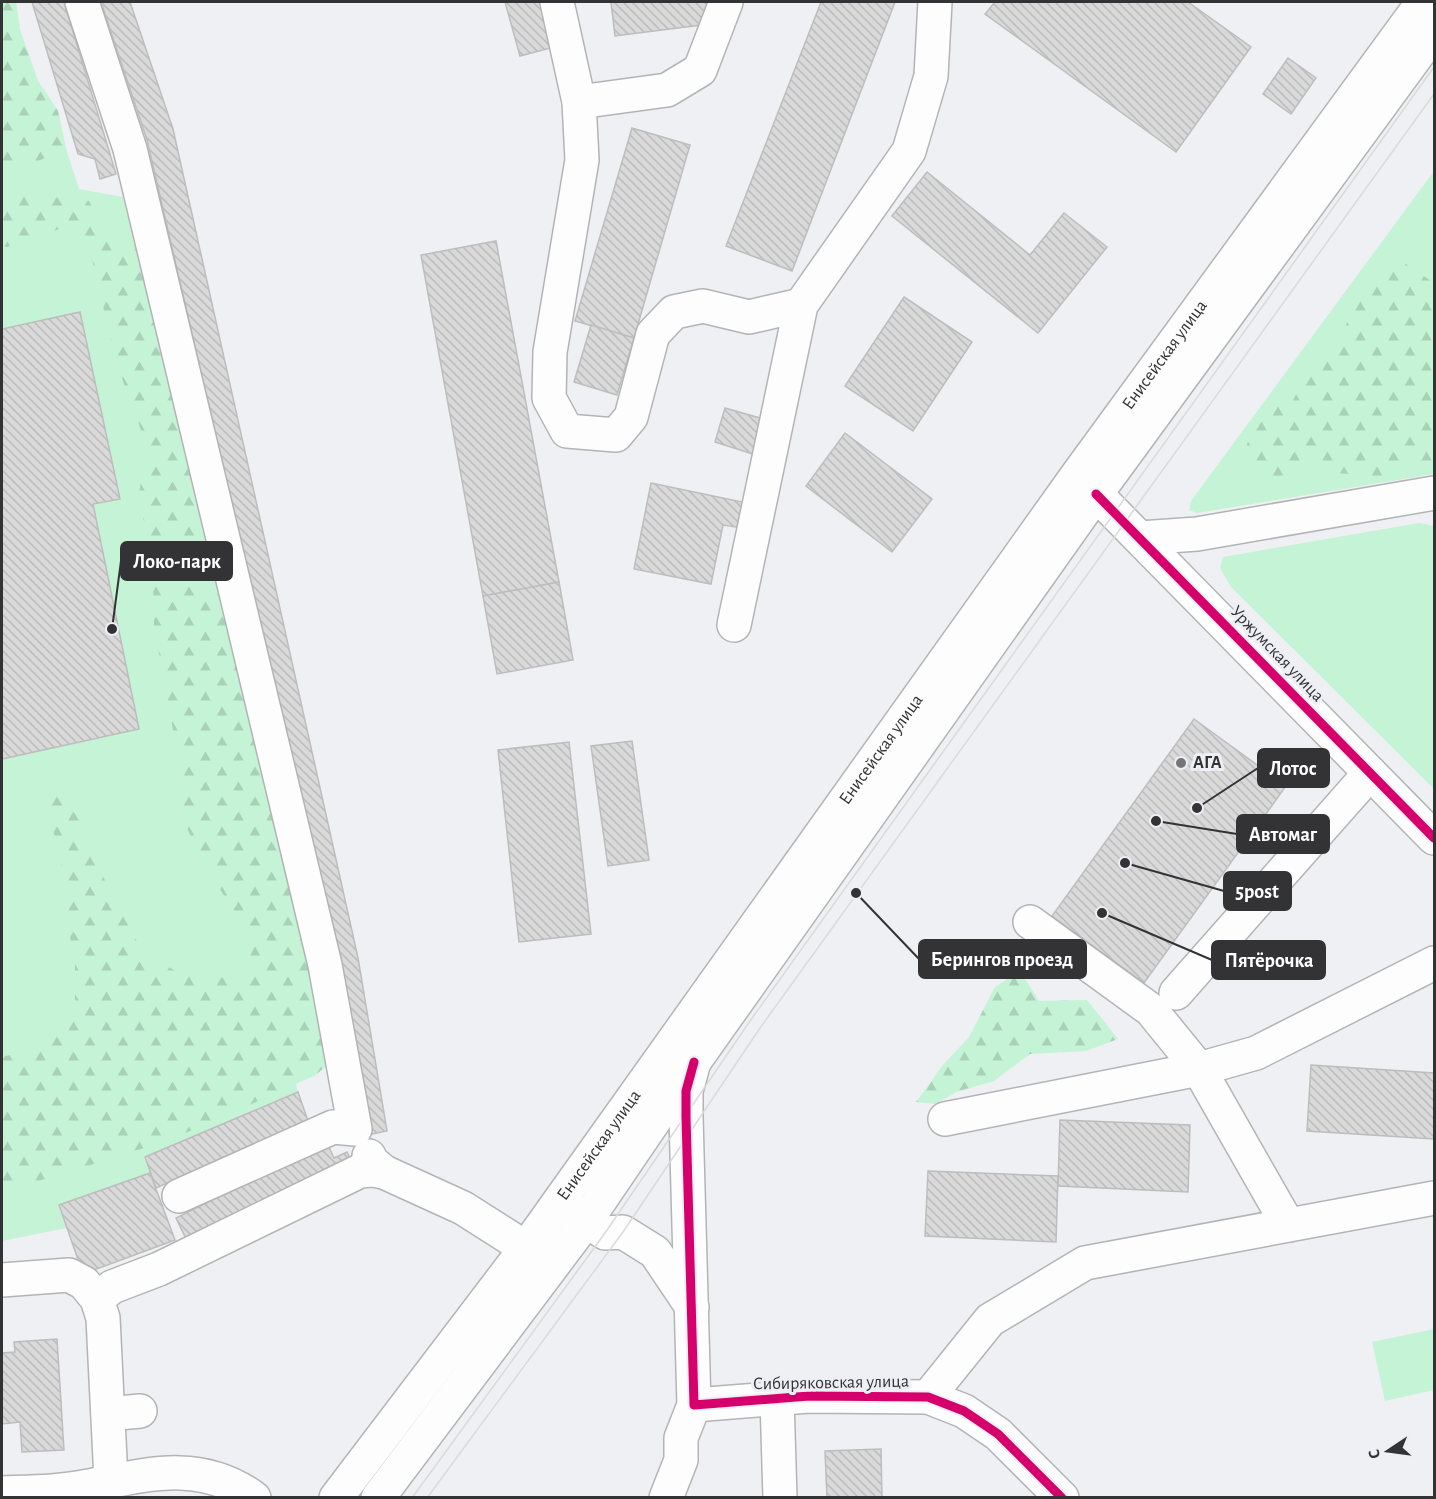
<svg xmlns="http://www.w3.org/2000/svg" width="1436" height="1499" font-family="'Alegreya Sans',sans-serif">
<style>
.green{fill:#c4f3d6}
.forest{fill:url(#forest-firs)}
.building{fill:url(#building-back-hatch);stroke:#bdbdbd;stroke-width:1.5}
.lines{fill:none;stroke-linecap:round;stroke-linejoin:round}
.minor-casing{stroke:#b4b4b6;stroke-width:36}
.major-casing{stroke:#b4b4b6;stroke-width:36}
.minor{stroke:#fdfdfd;stroke-width:33}
.major{stroke:#fdfdfd;stroke-width:33}
.tram{stroke:#dadada;stroke-width:1.5}
.cycleway-casing{stroke:#eeeff4;stroke-width:13}
.cycleway{stroke:#d6006c;stroke-width:9}
.poi-dot{fill:#757578;stroke:#eeeff4;stroke-width:2}
.labels{text-anchor:middle;dominant-baseline:central;stroke-width:6;stroke-linejoin:round;paint-order:stroke}
.street-label{font-size:18px;fill:#333335;stroke:#eeeff4}
.poi-label{font-size:18px;font-weight:bold;fill:#333335;stroke:#eeeff4;text-anchor:start}
.leader{fill:none;stroke:#333335;stroke-width:2}
.callout-dot{fill:#333335;stroke:#eeeff4;stroke-width:2}
.callout{fill:#333335;stroke:#333335;stroke-width:2}
.callout-label{font-size:20px;text-anchor:middle;font-weight:bold;fill:#fff}
</style>
<defs>
<pattern id="forest-firs" width="22" height="20" patternUnits="userSpaceOnUse" patternTransform="scale(1.5)"><rect width="22" height="20" fill="#c4f3d6"/><path d="M5 1l3.5 6h-7zM16 11l3.5 6h-7z" fill="#a9d1b8"/></pattern>
<pattern id="building-back-hatch" width="6" height="6" patternUnits="userSpaceOnUse" patternTransform="scale(1.5)"><rect width="6" height="6" fill="#d9d9da"/><path d="M-1 5l2 2M0 0l6 6M5-1l2 2" fill="none" stroke="#bbbbbc"/></pattern>
</defs>
<rect width="100%" height="100%" fill="#eff0f3"/>
<g class="green">
<path d="M2,2H16L20,30L38,81L58,111L66,149L79,189L123,197L321,1060L293,1073L298,1092L146,1157L150,1173L59,1205L67,1228L2,1241Z"/>
<path d="M1434,171V474L1197,513L1189,510L1191,501Z"/>
<path d="M1419,523L1434,526V789L1231,587L1220,568L1223,557Z"/>
<path d="M1434,1329V1390L1385,1401L1372,1342Z"/>
</g>
<g class="forest">
<path d="M2,2H16L20,30L38,81L58,111L66,149L38,161L2,169Z"/>
<path d="M2,192L89,201L107,234L142,246L314,973L328,1065L314,1076C265,1097 217,1121 167,1140C112,1160 56,1174 2,1193V1057L21,1052L60,1033L75,1007V963L64,907L61,854L41,797L53,788L66,796L75,810L99,869L143,953L183,975L210,979L242,975L254,947L239,919L207,869L179,812L177,752L154,626L153,578L139,492L148,449L116,362L90,250L81,228L65,227L7,247L2,246Z"/>
<path d="M1403,262L1434,283V465L1410,462L1382,477L1327,472L1309,459L1281,478H1262L1243,456L1252,430L1269,409L1291,404L1311,366L1325,360L1339,341L1370,271Z"/>
<path d="M1020,971L1039,1001L1087,1000L1118,1039L1086,1051L1030,1054L994,1081L956,1092L936,1104L916,1102L943,1065L969,1037L995,987Z"/>
</g>
<g class="building">
<path d="M32,2H64L116,174L100,179L95,159L78,154Z"/>
<path d="M101,2H130L173,129L358,958L387,1131L367,1135L338,962L147,140Z"/>
<path d="M505,2H546L558,46L520,56Z"/>
<path d="M611,2H707L709,24L615,36Z"/>
<path d="M821,2H895L792,271L726,246Z"/>
<path d="M995,2H1188L1251,47L1176,152L985,14Z"/>
<path d="M1288,58L1316,78L1291,114L1263,94Z"/>
<path d="M632,128L690,145L634,338L575,321Z"/>
<path d="M927,172L1030,255L1064,213L1107,247L1038,333L892,216Z"/>
<path d="M496,241L559,582L483,596L421,255Z"/>
<path d="M904,297L972,342L913,431L845,386Z"/>
<path d="M80,312L120,499L93,504L139,729L2,759V329Z"/>
<path d="M591,325L634,338L617,395L574,382Z"/>
<path d="M725,408L767,420L756,455L715,442Z"/>
<path d="M845,433L932,499L892,552L806,486Z"/>
<path d="M651,483L747,503L742,528L723,525L711,584L634,569Z"/>
<path d="M559,582L573,660L497,674L483,596Z"/>
<path d="M1194,719L1286,786L1144,983L1052,916Z"/>
<path d="M632,741L649,860L608,866L591,746Z"/>
<path d="M569,742L591,934L519,942L498,750Z"/>
<path d="M1311,1065L1434,1073V1139L1307,1131Z"/>
<path d="M298,1092L308,1121L156,1188L145,1157Z"/>
<path d="M1060,1120L1190,1125L1188,1192L1058,1186Z"/>
<path d="M327,1143L334,1158L347,1152L354,1167L190,1247L176,1218Z"/>
<path d="M928,1171L1058,1176L1056,1242L925,1236Z"/>
<path d="M150,1173L175,1240L83,1274L59,1205Z"/>
<path d="M57,1339L64,1450L22,1452L20,1422L2,1424V1353L15,1352L14,1342Z"/>
<path d="M881,1449L882,1498H827L825,1451Z"/>
</g>
<g class="lines">
<defs>
<g id="minor">
<path d="M82,2L130,149L325,965L355,1129L333,1127L179,1196"/>
<path d="M557,2L579,102"/>
<path d="M726,2L700,70L667,90L579,102L582,160L550,352L549,398L567,431L616,435L631,417L653,334L674,312L703,306L749,317L801,305"/>
<path d="M1096,494L1434,838"/>
<path d="M1140,538L1197,534L1434,493"/>
<path d="M734,625L801,305L909,151L931,76L935,2"/>
<path d="M1030,922L1151,1010L1199,1069L1256,1053L1434,963"/>
<path d="M1176,993L1370,773"/>
<path d="M945,1119L1199,1069L1288,1225"/>
<path d="M369,1156L372,1162L384,1172L463,1208L526,1248"/>
<path d="M563,1205L605,1233L623,1232L655,1252L692,1307"/>
<path d="M2,1280L69,1275L84,1283L97,1299L103,1318L111,1480"/>
<path d="M97,1299L112,1287L159,1269L360,1171L372,1170L384,1172"/>
<path d="M928,1397L990,1320L1085,1263L1434,1198"/>
<path d="M777,1399L780,1498"/>
<path d="M694,1405L809,1396L928,1397L964,1411L998,1434L1062,1498"/>
<path d="M108,1414L140,1411"/>
<path d="M2,1493C31,1492 60,1492 89,1486C148,1474 201,1459 254,1498"/>
<path d="M666,1498L681,1460V1438L694,1405L686,1117V1091L694,1062"/>
</g>
<g id="major">
<path id="s1" d="M336,1498L526,1248L1078,474L1423,2"/>
<path d="M378,1498L586,1221L694,1062L1096,494L1434,32"/>
</g>
</defs>
<use href="#minor" class="minor-casing"/>
<use href="#major" class="major-casing"/>
<use href="#minor" class="minor"/>
<use href="#major" class="major"/>
<g class="tram">
<path d="M412,1498L605,1233L750,1021L1434,67"/>
<path d="M427,1498L623,1232L760,1028L1434,94"/>
</g>
<defs>
<g id="cycleway">
<path d="M1096,494L1434,838"/>
<path d="M694,1062L686,1091V1117L694,1405L809,1396L928,1397L964,1411L998,1434L1062,1498"/>
</g>
</defs>
<use href="#cycleway" class="cycleway-casing"/>
<use href="#cycleway" class="cycleway"/>
</g>
<circle class="poi-dot" cx="1181" cy="763" r="6"/>
<g class="labels">
<g class="street-label">
<text stroke="none"><textPath href="#s1" startOffset="1412">Енисейская улица</textPath></text>
<text transform="translate(1277 654) rotate(46)">Уржумская улица</text>
<text stroke="none"><textPath href="#s1" startOffset="926">Енисейская улица</textPath></text>
<text stroke="none"><textPath href="#s1" startOffset="440">Енисейская улица</textPath></text>
<text transform="translate(831 1383) rotate(-1)">Сибиряковская улица</text>
</g>
<g class="poi-label">
<text x="1193" y="763">АГА</text>
</g>
</g>
<path class="leader" d="M112 629L121 561M1197 808L1258 768M1156 821L1237 834M1125 863L1224 891M856 893L919 959M1102 913L1212 960"/>
<g class="callout-dot">
<circle cx="112" cy="629" r="6"/>
<circle cx="1197" cy="808" r="6"/>
<circle cx="1156" cy="821" r="6"/>
<circle cx="1125" cy="863" r="6"/>
<circle cx="856" cy="893" r="6"/>
<circle cx="1102" cy="913" r="6"/>
</g>
<g class="callout">
<rect x="121" y="542" width="111" height="38" rx="6"/>
<rect x="1258" y="749" width="71" height="38" rx="6"/>
<rect x="1237" y="815" width="92" height="38" rx="6"/>
<rect x="1224" y="872" width="67" height="38" rx="6"/>
<rect x="919" y="940" width="167" height="38" rx="6"/>
<rect x="1212" y="941" width="113" height="38" rx="6"/>
</g>
<g class="callout-label">
<text x="177" y="568">Локо-парк</text>
<text x="1293" y="775">Лотос</text>
<text x="1283" y="841">Автомаг</text>
<text x="1257" y="898">5post</text>
<text x="1002" y="966">Берингов проезд</text>
<text x="1269" y="967">Пятёрочка</text>
</g>
<rect width="1436" height="1499" fill="none" stroke="#333335" stroke-width="6"/>
<g transform="translate(1388 1451) rotate(257)" stroke="#eeeff4" stroke-width="4.5" paint-order="stroke">
<path d="M0-4.5L10 22L0 15L-10 22Z" fill="#333335"/>
<text y="-9" font-size="16" font-weight="bold" text-anchor="middle" fill="#333335">С</text>
</g>
</svg>
